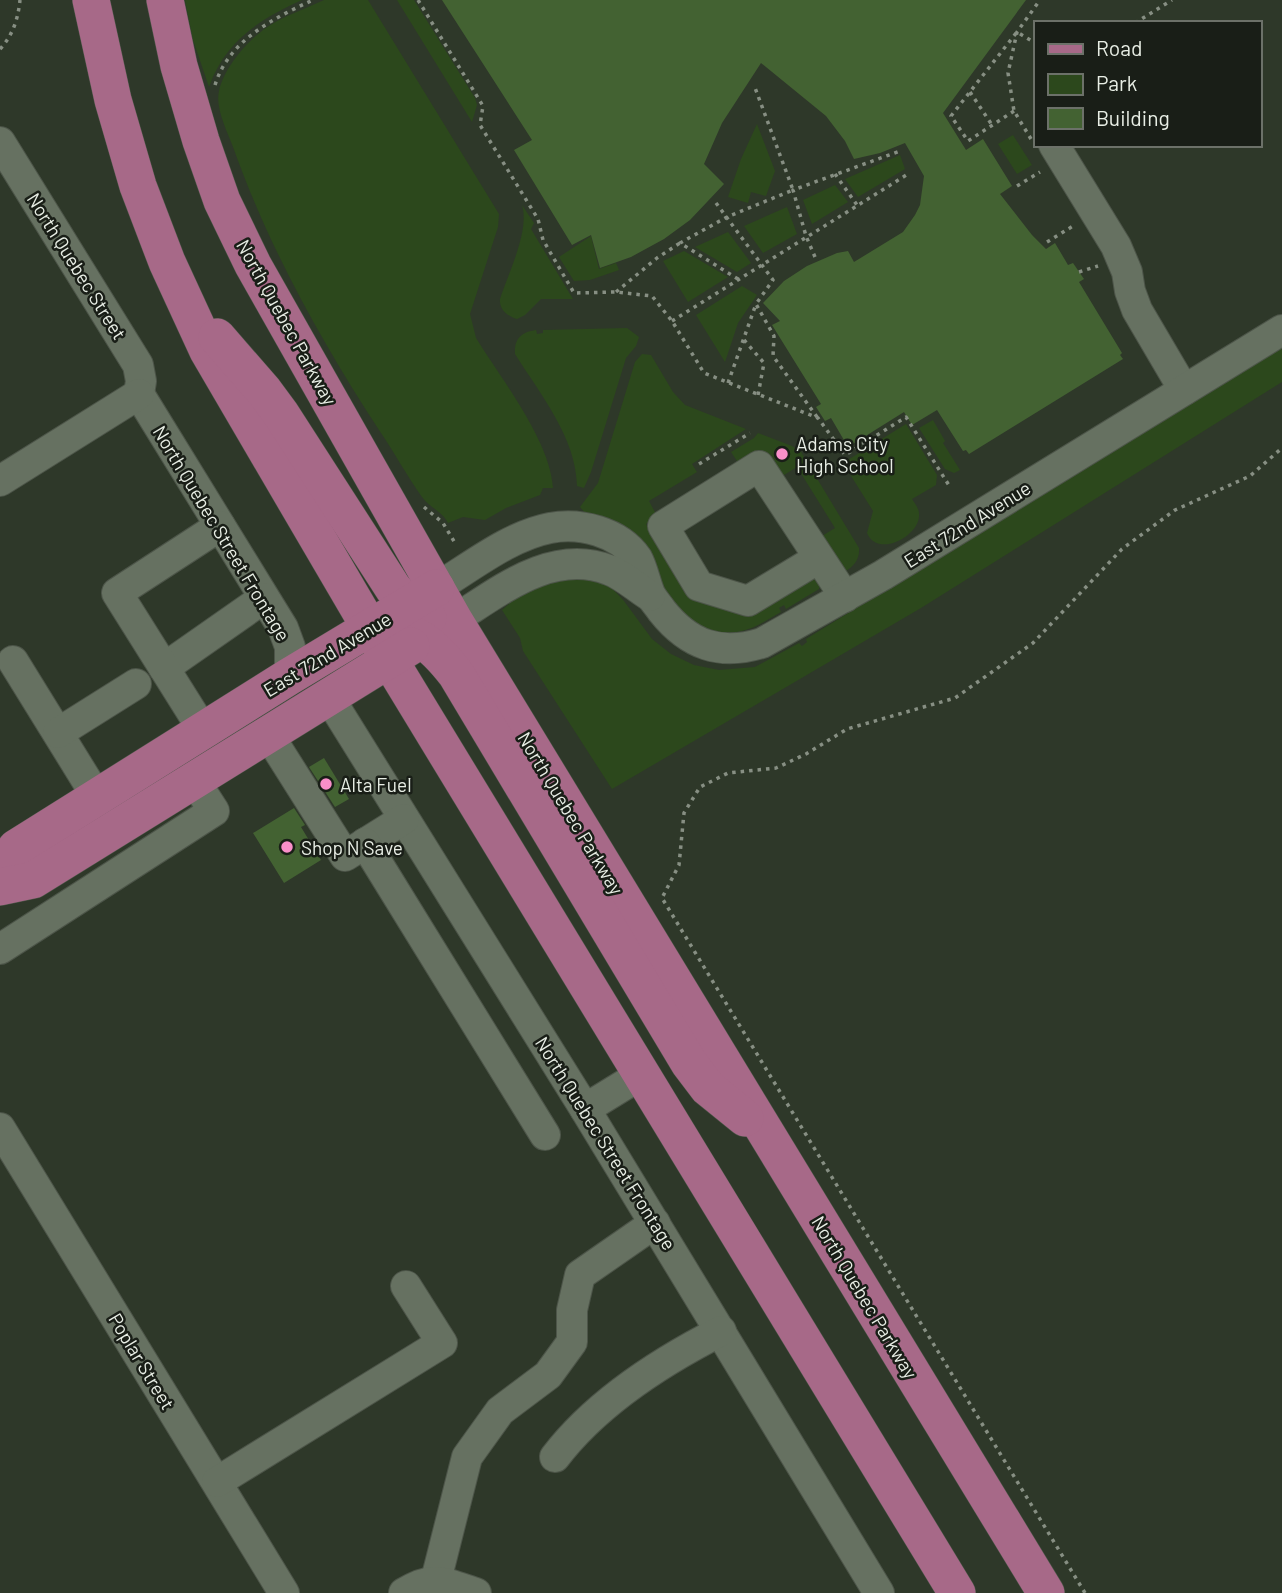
<svg xmlns="http://www.w3.org/2000/svg" width="1282" height="1593" font-family="Barlow,sans-serif">
<style>
.green{fill:#2c481c}
.building{fill:#436232}
.lines{fill:none;stroke-linecap:round;stroke-linejoin:round}
.minor-casing{stroke:#4d5549;stroke-width:32}
.major-casing{stroke:#4d5549;stroke-width:38}
.path{stroke:#878f83;stroke-width:3.5;stroke-dasharray:3.5 5;stroke-linecap:butt}
.minor{stroke:#667161;stroke-width:30}
.major{stroke:#a76988;stroke-width:37}
.poi-dot{fill:#f98fc9;stroke:#191e17;stroke-width:2.5}
.labels{text-anchor:middle;dominant-baseline:central;stroke-width:5;stroke-linejoin:round;paint-order:stroke}
.street-label{font-size:19px;fill:#e8eee5;stroke:#191e17}
.poi-label{font-size:19px;fill:#e8eee5;stroke:#191e17;text-anchor:start}
</style>
<rect width="100%" height="100%" fill="#2e3829"/>
<g class="green">
<path d="M185,0H302C260,19 225,41 209,87L193,40Z"/>
<path d="M324,0H368L499,214L498,227L470,314L476,338C502,380 550,440 553,488H543L540,495L506,508L485,520L463,517L448,523C442,511 430,508 422,497C407,476 394,452 379,430C321,341 269,248 233,147C227,131 215,108 219,91C224,68 247,41 266,28C283,16 305,9 324,0Z"/>
<path d="M397,0H414L475,98L477,105L472,122Z"/>
<path d="M757,124L775,171L766,196L751,192L748,203L728,197L741,159Z"/>
<path d="M1013,135L1032,165L1017,174L998,144Z"/>
<path d="M900,155L905,169L858,197L845,179Z"/>
<path d="M835,185L848,202L812,224L803,200Z"/>
<path d="M522,205L534,223L531,229L573,299H541L525,315L517,319C507,316 499,309 500,299C508,274 530,230 522,205Z"/>
<path d="M787,207L797,234L763,253L744,226Z"/>
<path d="M728,232L751,263L737,272L695,247Z"/>
<path d="M591,236L599,269L616,263L619,270L590,280L574,281L559,257Z"/>
<path d="M684,251L728,277L688,302L663,261Z"/>
<path d="M742,286L757,295L738,323L725,362L696,315Z"/>
<path d="M627,328L639,337L636,346L626,358L591,472L584,488L577,486C576,437 540,394 515,354C514,338 522,332 536,330L537,334L543,333V330Z"/>
<path d="M1282,346V382L921,608L612,789L523,651L520,638L502,610L520,594L522,596L531,591L530,588L560,574L607,583L624,601L652,639L671,654L694,665L719,670L755,667L799,643L802,646L807,642L806,639Z"/>
<path d="M642,354L651,355L673,392L685,405L746,429L692,464L697,472L649,501L657,516L646,524L686,588L699,599L719,608L732,611L814,577L820,583L819,589L786,609L784,605L779,608L781,612C768,619 756,628 742,631C726,635 704,633 690,623C660,601 637,554 618,523L587,515L580,507L598,483L635,362Z"/>
<path d="M933,420L945,441L943,443L960,470L954,473L945,469L919,428Z"/>
<path d="M906,424L937,475L936,485L912,499C915,504 919,508 919,514C921,535 878,559 867,533L873,511L843,463Z"/>
<path d="M758,433L792,446L801,452L859,548C860,559 854,567 844,572L822,536L835,528L797,467L784,475L739,464L731,452L754,438Z"/>
</g>
<g class="building">
<path d="M442,0H1026L943,113L966,150L983,139L1012,186L1000,194L1032,235L1046,249L1055,243L1068,265L1073,263L1084,279L1079,282L1122,353L1120,355L1123,359L969,454L966,450L963,451L937,410L912,425L904,412L848,447L831,418L825,421L816,407L821,404L772,325L780,321L763,303L784,281L807,266L837,253L848,251L854,262L903,232L915,215L920,205L924,176L905,143L880,153L854,159L845,141L826,116L761,63L722,123L704,164L724,184L690,220L664,239L631,257L600,268L591,235L572,245L514,150L532,140Z"/>
<path d="M324,758L349,799L335,807L309,767Z"/>
<path d="M294,808L305,825L301,827L321,860L284,883L253,833Z"/>
</g>
<g class="lines">
<defs>
<g id="minor">
<path d="M0,142L138,365L141,381L139,394"/>
<path d="M1054,145L1116,246L1127,272L1130,291L1137,310L1184,390"/>
<path d="M139,394L283,628L290,647V676"/>
<path d="M0,481L139,394"/>
<path d="M819,558L748,601L699,586L663,526L759,466L845,597"/>
<path d="M436,588C471,567 509,536 550,528C580,522 619,532 637,558C643,569 645,582 650,594C653,600 658,605 662,611C689,645 720,656 762,643L883,575L1282,330"/>
<path d="M454,620C500,591 552,548 609,570C623,575 637,588 650,596"/>
<path d="M13,661L97,797"/>
<path d="M164,668L264,598"/>
<path d="M328,696L585,1109L879,1593"/>
<path d="M203,730L117,593L220,526"/>
<path d="M58,733L136,684"/>
<path d="M268,734L345,856L404,819"/>
<path d="M365,843L545,1135"/>
<path d="M0,949L214,811L194,780"/>
<path d="M585,1109L642,1074"/>
<path d="M0,1128L284,1593"/>
<path d="M555,1457C597,1402 660,1362 721,1331"/>
<path d="M217,1482L442,1343L406,1286"/>
<path d="M436,1580L467,1457L500,1411L548,1375L572,1342V1310L580,1275L655,1223"/>
<path d="M404,1593C435,1574 443,1583 476,1593"/>
</g>
<g id="major">
<path d="M91,0L113,100L138,186L167,262L208,351L370,628L957,1593"/>
<path d="M165,0L179,66L201,141L222,201L253,265L454,620L1046,1593"/>
<path d="M217,337L264,391L281,414L393,588L416,614L428,618"/>
<path d="M370,628C411,625 432,643 456,674L689,1063L708,1088L745,1118"/>
<path d="M0,869L16,848L290,676L436,588"/>
<path d="M0,887L33,880L411,646"/>
</g>
</defs>
<use href="#minor" class="minor-casing"/>
<use href="#major" class="major-casing"/>
<g class="path">
<path d="M418,0L483,106L480,125L538,219L543,240L574,293L616,292L652,296L672,321L704,373L818,418L845,455L906,417L950,487"/>
<path d="M1135,23L1172,0"/>
<path d="M0,49C13,35 18,19 20,0"/>
<path d="M215,85C229,40 274,18 313,0"/>
<path d="M970,92L992,125"/>
<path d="M1014,111L968,141L951,116L1017,32L1035,43"/>
<path d="M1031,139L1014,111L1008,73L1017,32L1040,0"/>
<path d="M835,174L857,205"/>
<path d="M1017,186L1040,172"/>
<path d="M716,203L773,280L756,304"/>
<path d="M1047,242L1073,226"/>
<path d="M815,257L806,236L793,190L900,151"/>
<path d="M1079,272L1098,266"/>
<path d="M738,279L680,243L727,217L793,190L754,85"/>
<path d="M616,292L657,258L680,243"/>
<path d="M672,321L908,174"/>
<path d="M744,340L764,363L758,395"/>
<path d="M728,383L756,304L774,336L773,356L817,417"/>
<path d="M699,464L750,433"/>
<path d="M424,507L443,523L455,543"/>
<path d="M1085,1593L662,898L679,865L684,813L700,787L728,773L776,768L806,754L847,729L955,698L1033,643L1122,549L1175,510L1250,476L1282,448"/>
</g>
<use href="#minor" class="minor"/>
<use href="#major" class="major"/>
</g>
<g class="poi-dot">
<circle cx="782" cy="454" r="7"/>
<circle cx="326" cy="784" r="7"/>
<circle cx="287" cy="847" r="7"/>
</g>
<g class="labels">
<g class="street-label">
<text transform="translate(77 266) rotate(58)">North Quebec Street</text>
<text transform="translate(287 322) rotate(61)">North Quebec Parkway</text>
<text transform="translate(967 524) rotate(-32)">East 72nd Avenue</text>
<text transform="translate(222 533) rotate(59)">North Quebec Street Frontage</text>
<text transform="translate(327 654) rotate(-31)">East 72nd Avenue</text>
<text transform="translate(571 813) rotate(59)">North Quebec Parkway</text>
<text transform="translate(606 1143) rotate(58)">North Quebec Street Frontage</text>
<text transform="translate(865 1297) rotate(59)">North Quebec Parkway</text>
<text transform="translate(142 1361) rotate(59)">Poplar Street</text>
</g>
<g class="poi-label">
<text x="796" y="443">Adams City<tspan x="796" dy="22">High School</tspan></text>
<text x="340" y="784">Alta Fuel</text>
<text x="301" y="847">Shop N Save</text>
</g>
</g>
<rect x="1034" y="21" width="228" height="126" fill="#191e17" stroke="#6c7169" stroke-width="2"/>
<rect x="1048" y="44" width="35" height="10" fill="#a76988" stroke="#6c7169" stroke-width="2"/>
<text x="1096" y="56" font-size="21" fill="#e8eee5">Road</text>
<rect x="1048" y="74" width="35" height="21" fill="#2c481c" stroke="#6c7169" stroke-width="2"/>
<text x="1096" y="91" font-size="21" fill="#e8eee5">Park</text>
<rect x="1048" y="108" width="35" height="21" fill="#436232" stroke="#6c7169" stroke-width="2"/>
<text x="1096" y="126" font-size="21" fill="#e8eee5">Building</text>
</svg>
